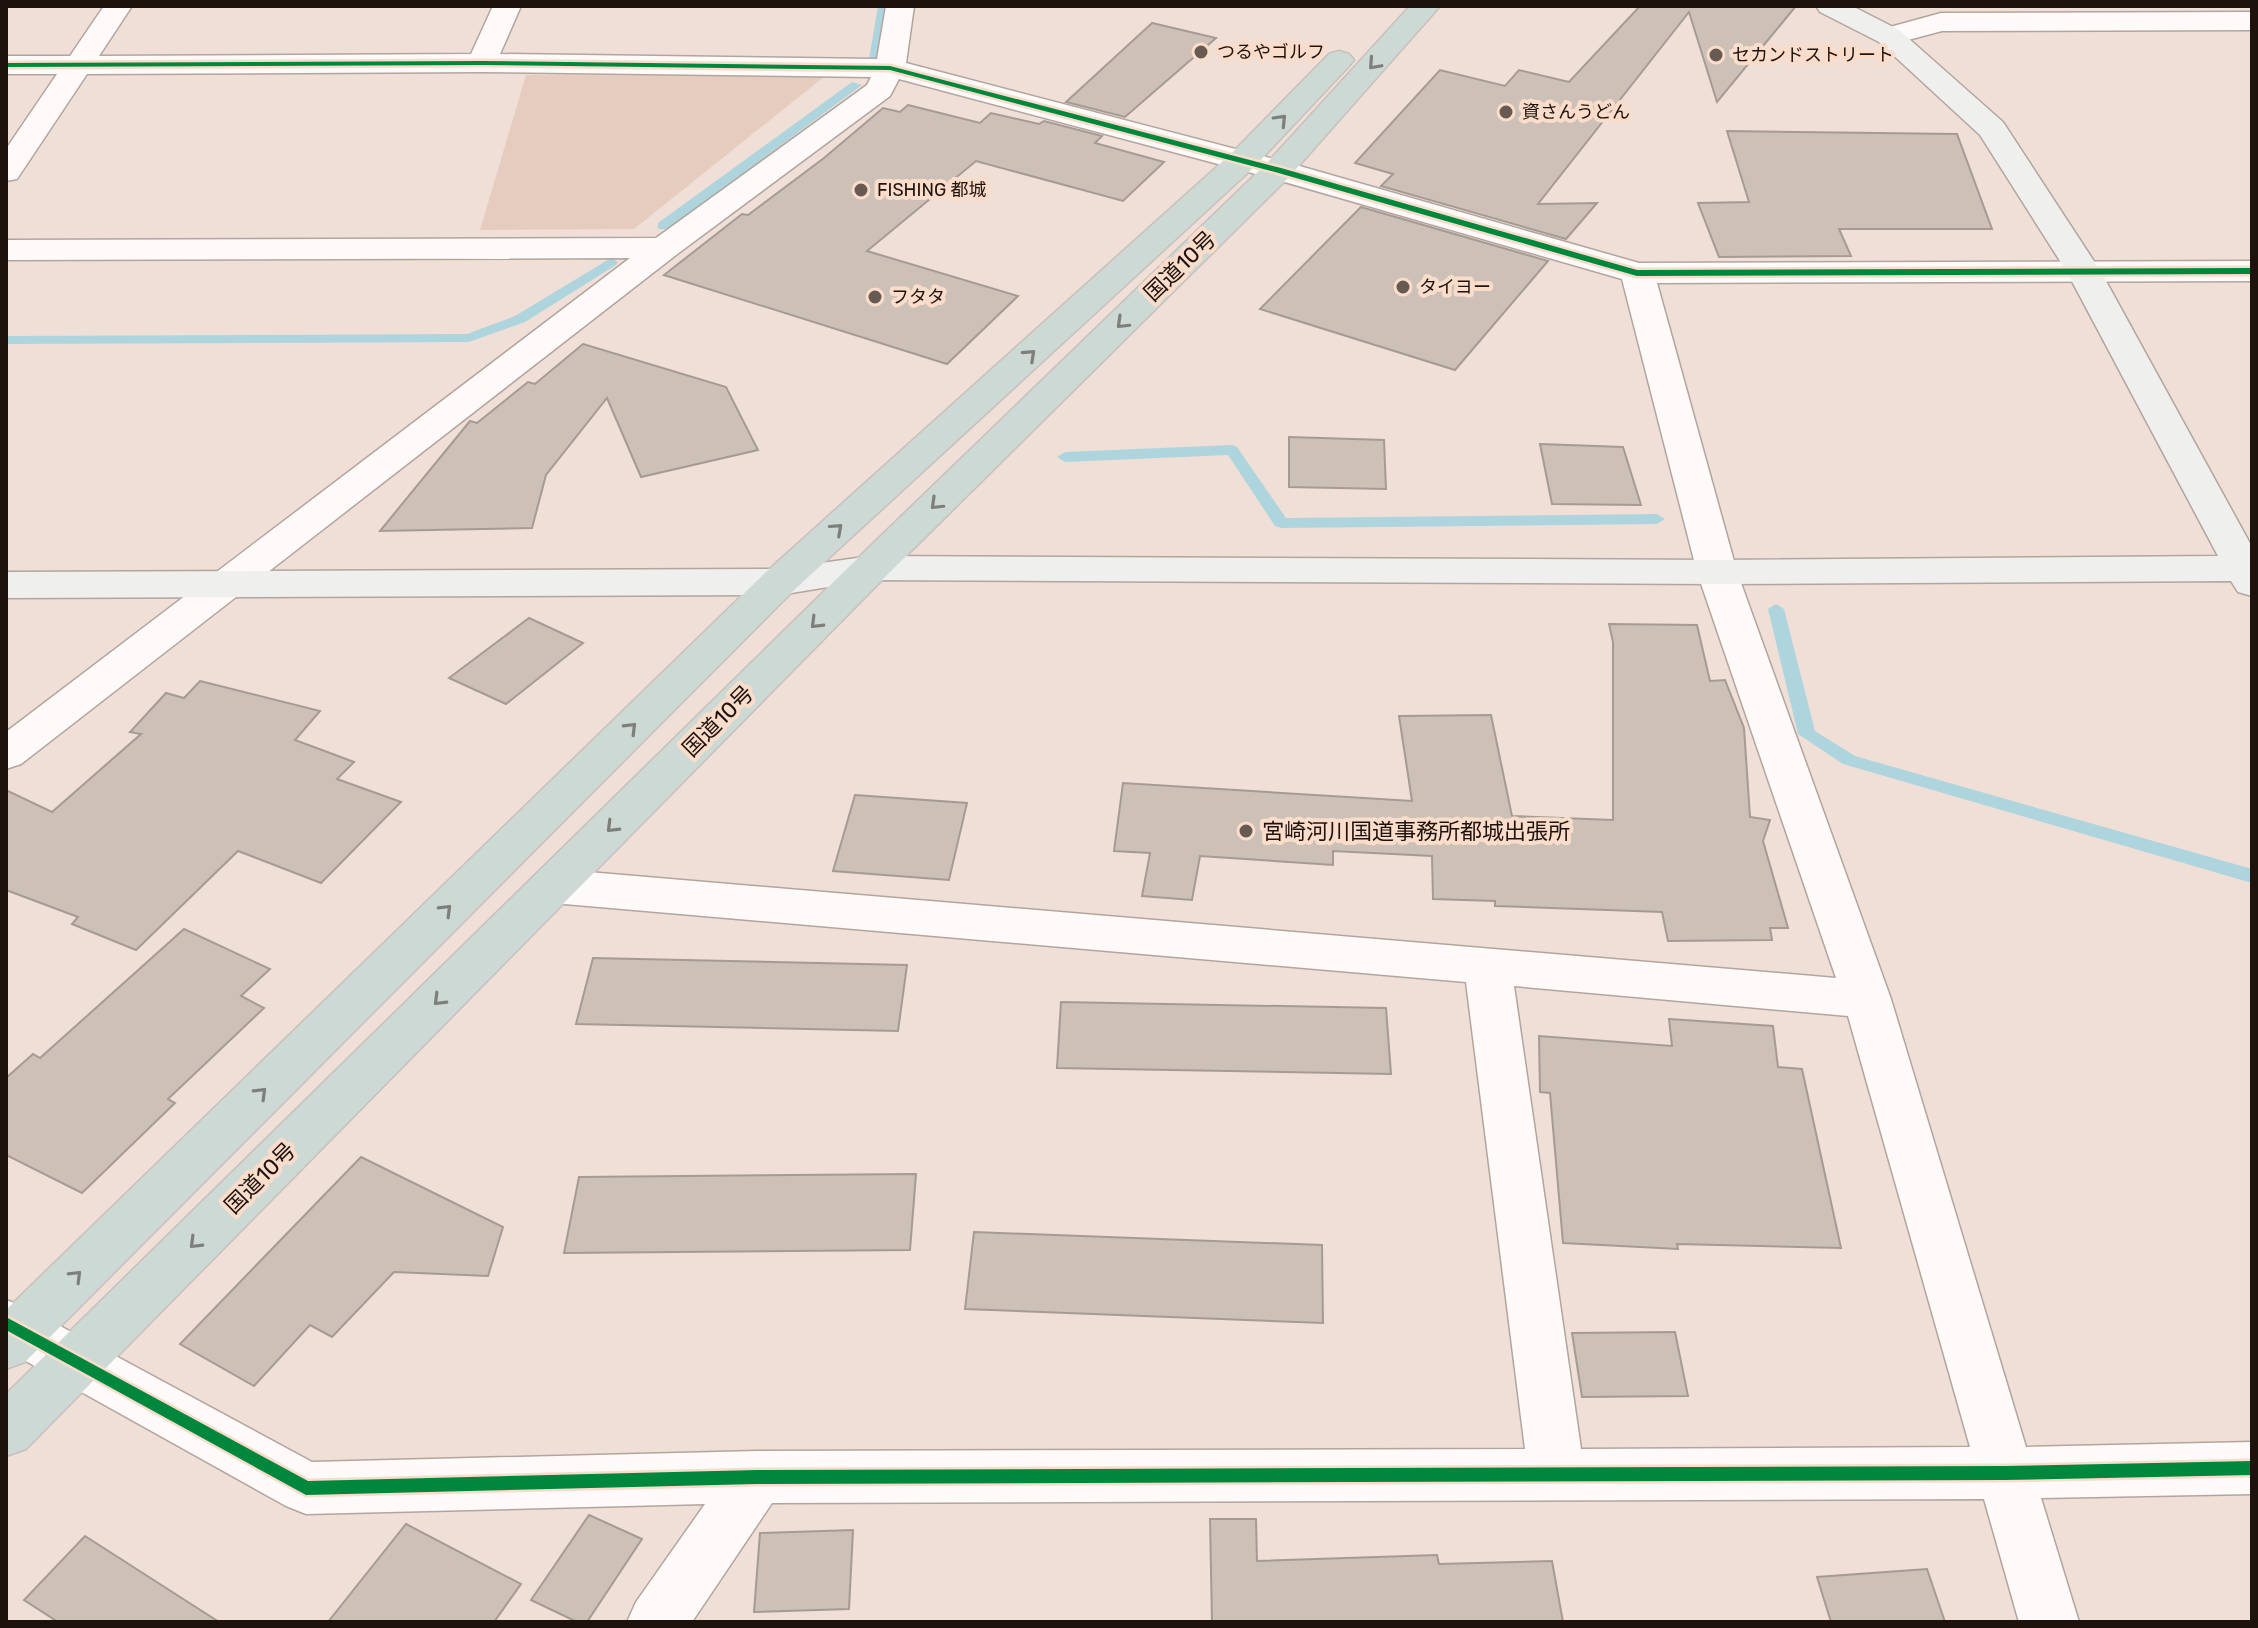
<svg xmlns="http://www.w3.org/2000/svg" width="2258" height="1628" font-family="Rubik,'Noto Sans JP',sans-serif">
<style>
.green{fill:#e5ccbe}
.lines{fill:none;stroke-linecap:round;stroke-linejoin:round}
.stream{fill:#aed5dd;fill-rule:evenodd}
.building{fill:#ccc0b7;stroke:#a69b93;stroke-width:2}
.street-casing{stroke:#b2a59e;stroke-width:3}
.secondary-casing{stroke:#b2a59e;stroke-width:3}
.highway-casing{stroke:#c8c0bc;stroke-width:3}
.street{fill:#fdfaf9;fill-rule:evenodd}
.secondary{fill:#eff0ee;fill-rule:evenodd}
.highway{fill:#cdd9d4;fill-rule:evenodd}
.cycleway-casing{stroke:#fadccb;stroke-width:5}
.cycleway{fill:#00873e;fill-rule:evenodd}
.oneway{stroke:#7e7f7a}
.poi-dot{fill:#675a53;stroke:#fadccb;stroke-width:3}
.labels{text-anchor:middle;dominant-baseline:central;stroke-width:8;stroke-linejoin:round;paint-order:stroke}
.far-poi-label{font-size:18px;fill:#1d120c;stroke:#fadccb;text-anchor:start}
.street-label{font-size:22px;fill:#1d120c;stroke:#fadccb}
.poi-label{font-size:22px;fill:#1d120c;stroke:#fadccb;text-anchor:start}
</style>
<rect width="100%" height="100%" fill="#f0dfd6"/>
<path class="green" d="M526,75L825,76L634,229L480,230Z"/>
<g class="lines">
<g class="stream">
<path d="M878,6H890L881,59L875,63L869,59Z"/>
<path d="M852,82L862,85L668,229H658V223Z"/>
<path d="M611,258L618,262L616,265L525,322L469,342L6,344V336L467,334L515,316Z"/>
<path d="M1232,445L1237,447L1286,518L1657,514L1665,519L1657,524L1281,528L1275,526L1228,455L1065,462L1057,457L1065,452Z"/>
<path d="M1776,604L1784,609L1815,731L1855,756L2252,869V883L1843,764L1798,734L1768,609Z"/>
</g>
</g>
<g class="building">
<path d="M1640,6H1796L1717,102L1689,12L1538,204L1597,203L1566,239L1381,186L1393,174L1355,163L1440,70L1505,86L1519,70L1569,82Z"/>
<path d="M1152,23L1216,38L1125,117L1066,102Z"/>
<path d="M908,105L980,123L991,113L1039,124L1044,121L1102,136L1095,143L1164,162L1123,201L976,161L867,251L1018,296L947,364L664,275L742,214L748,215L824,158L883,108L900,112Z"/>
<path d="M1727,131L1957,134L1992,229H1839L1851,256L1719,257L1698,203L1749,202Z"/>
<path d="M1361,207L1548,261L1455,370L1260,309Z"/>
<path d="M583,344L726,387L758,450L641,477L607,398L546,475L532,528L380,531L470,421L477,423L528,382L535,384Z"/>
<path d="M1289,437L1384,440L1386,489L1289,487Z"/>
<path d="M1540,444L1623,447L1641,505L1552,504Z"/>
<path d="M529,618L583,643L506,704L449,678Z"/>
<path d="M1609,624L1697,625L1710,681L1725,680L1744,728L1750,817L1770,820L1763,841L1788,928H1770L1772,940L1668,941L1662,912L1495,906V901L1433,899L1432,856L1333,851V865L1200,856L1192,900L1142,896L1150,853L1114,851L1123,783L1412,801L1399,716L1491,715L1512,816L1613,820V642Z"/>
<path d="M200,681L320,711L295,740L354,762L337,779L401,802L321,883L238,851L136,950L72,924L78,917L6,890V790L52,812L141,734L130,732L166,693L184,698Z"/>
<path d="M855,795L967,803L949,880L833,871Z"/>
<path d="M184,929L270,969L241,996L264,1008L168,1099L175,1103L82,1193L6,1155V1078L33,1054L40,1058Z"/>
<path d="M593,958L907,965L898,1031L576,1024Z"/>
<path d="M1061,1002L1386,1008L1391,1074L1057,1068Z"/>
<path d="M1669,1019L1773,1026L1778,1067L1802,1069L1841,1248L1677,1244L1678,1249L1563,1243L1550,1093L1540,1092L1539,1036L1672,1046Z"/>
<path d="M361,1157L503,1227L488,1276L394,1272L332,1337L310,1325L254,1386L180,1344Z"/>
<path d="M916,1174L910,1250L564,1253L579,1177Z"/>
<path d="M974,1232L1322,1245L1323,1323L965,1309Z"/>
<path d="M1675,1332L1688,1396L1582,1397L1572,1333Z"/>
<path d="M589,1515L642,1539L587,1622H577L531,1600Z"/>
<path d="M1210,1519H1256L1257,1561L1437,1555L1439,1564L1552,1561L1563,1622H1212Z"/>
<path d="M406,1524L521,1584L494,1622H328Z"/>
<path d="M853,1530L849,1609L754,1612L760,1533Z"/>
<path d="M85,1536L219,1622H58L24,1600Z"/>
<path d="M1927,1569L1945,1622H1831L1817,1577Z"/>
</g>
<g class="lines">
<defs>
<g id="street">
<path d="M104,6H132L99,56L471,54L493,6H521L500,54L877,59L886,6H914L906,63L1289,163L1639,263L2252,261V281L1657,283L1737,572L1891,999L2026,1447L2252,1442V1494L2041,1498L2079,1622H2019L1984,1499L772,1503L692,1622H627L636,1602L705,1504L306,1514L286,1506L6,1350V1300L25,1307L312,1462L757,1451L1525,1449L1466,982L553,903L537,898L530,886L537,874L553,869L1836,978L1697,572L1622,279L1267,177L899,79L890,96L676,255L21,764L6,769V732L630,258L6,260V240L656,238L867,85L871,77L482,72L87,74L17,179L6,181V149L57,74H6V56H70ZM1514,986L1848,1016L1970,1447L1581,1449Z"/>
<path d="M2252,12V30L1942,31L1889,45L1879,42L1874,36L1879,30L1941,13Z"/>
</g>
<path id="secondary" d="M1816,6H1852L1899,30L2003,122L2101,272L2252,547V596L2238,592L2231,581L1717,584L871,580L779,595L6,598V572L779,569L871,556L1717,560L2218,556L2067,272L1980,135L1879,42L1820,12Z"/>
<g id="highway">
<path d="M1410,6H1440L1289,177L885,577L26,1449L6,1456V1394L857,559L1267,163Z"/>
<path d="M1339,51L1349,54L1354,60L1349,66L1253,168L793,591L25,1362L6,1369V1310L765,573L1231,154L1329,54Z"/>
</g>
</defs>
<use href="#street" class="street-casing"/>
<use href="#secondary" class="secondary-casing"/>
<use href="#highway" class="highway-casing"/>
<use href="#street" class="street"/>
<use href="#secondary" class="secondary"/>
<use href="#highway" class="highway"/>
<defs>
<g id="cycleway">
<path d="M482,61L890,66L1281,168L1637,270L2252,268V274L1637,276L1275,172L890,70L482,65L6,67V63Z"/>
<path d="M6,1317L308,1481L757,1470L2004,1466L2252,1461V1475L2004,1480L757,1484L306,1495L6,1330Z"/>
</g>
</defs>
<use href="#cycleway" class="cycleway-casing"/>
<use href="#cycleway" class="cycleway"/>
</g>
<defs><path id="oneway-chevron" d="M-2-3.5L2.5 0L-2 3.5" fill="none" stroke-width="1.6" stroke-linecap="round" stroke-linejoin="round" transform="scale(2)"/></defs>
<g class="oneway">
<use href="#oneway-chevron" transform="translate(1374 64) rotate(132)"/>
<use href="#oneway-chevron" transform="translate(1281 120) rotate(-46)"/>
<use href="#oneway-chevron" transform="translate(1122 323) rotate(136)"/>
<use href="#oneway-chevron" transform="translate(1030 355) rotate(-43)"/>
<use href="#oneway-chevron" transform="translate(936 504) rotate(136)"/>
<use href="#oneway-chevron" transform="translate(837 529) rotate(-42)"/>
<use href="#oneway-chevron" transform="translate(816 623) rotate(135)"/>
<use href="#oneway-chevron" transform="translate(631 728) rotate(-45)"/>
<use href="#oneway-chevron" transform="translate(612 827) rotate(135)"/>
<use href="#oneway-chevron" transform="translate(446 910) rotate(-45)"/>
<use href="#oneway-chevron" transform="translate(439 1000) rotate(135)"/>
<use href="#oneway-chevron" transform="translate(261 1093) rotate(-45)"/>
<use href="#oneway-chevron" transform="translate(195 1243) rotate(135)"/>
<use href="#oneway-chevron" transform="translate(76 1276) rotate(-45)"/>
</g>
<g class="poi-dot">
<circle cx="1201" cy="52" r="8"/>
<circle cx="1716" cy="55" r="8"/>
<circle cx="1506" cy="112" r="8"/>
<circle cx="861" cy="190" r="8"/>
<circle cx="1403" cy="287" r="8"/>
<circle cx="875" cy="297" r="8"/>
<circle cx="1246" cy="831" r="8"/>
</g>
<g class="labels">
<g class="far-poi-label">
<text x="1217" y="52">つるやゴルフ</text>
<text x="1732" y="55">セカンドストリート</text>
<text x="1522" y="112">資さんうどん</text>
<text x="877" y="190">FISHING 都城</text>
<text x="1419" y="287">タイヨー</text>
<text x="891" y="297">フタタ</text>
</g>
<g class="street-label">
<text transform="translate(1180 266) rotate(-44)">国道10号</text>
<text transform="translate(718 721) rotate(-45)">国道10号</text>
<text transform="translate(260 1178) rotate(-45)">国道10号</text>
</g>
<g class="poi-label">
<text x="1262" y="831">宮崎河川国道事務所都城出張所</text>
</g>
</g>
<rect width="2258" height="1628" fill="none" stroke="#1d120c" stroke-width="16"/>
</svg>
